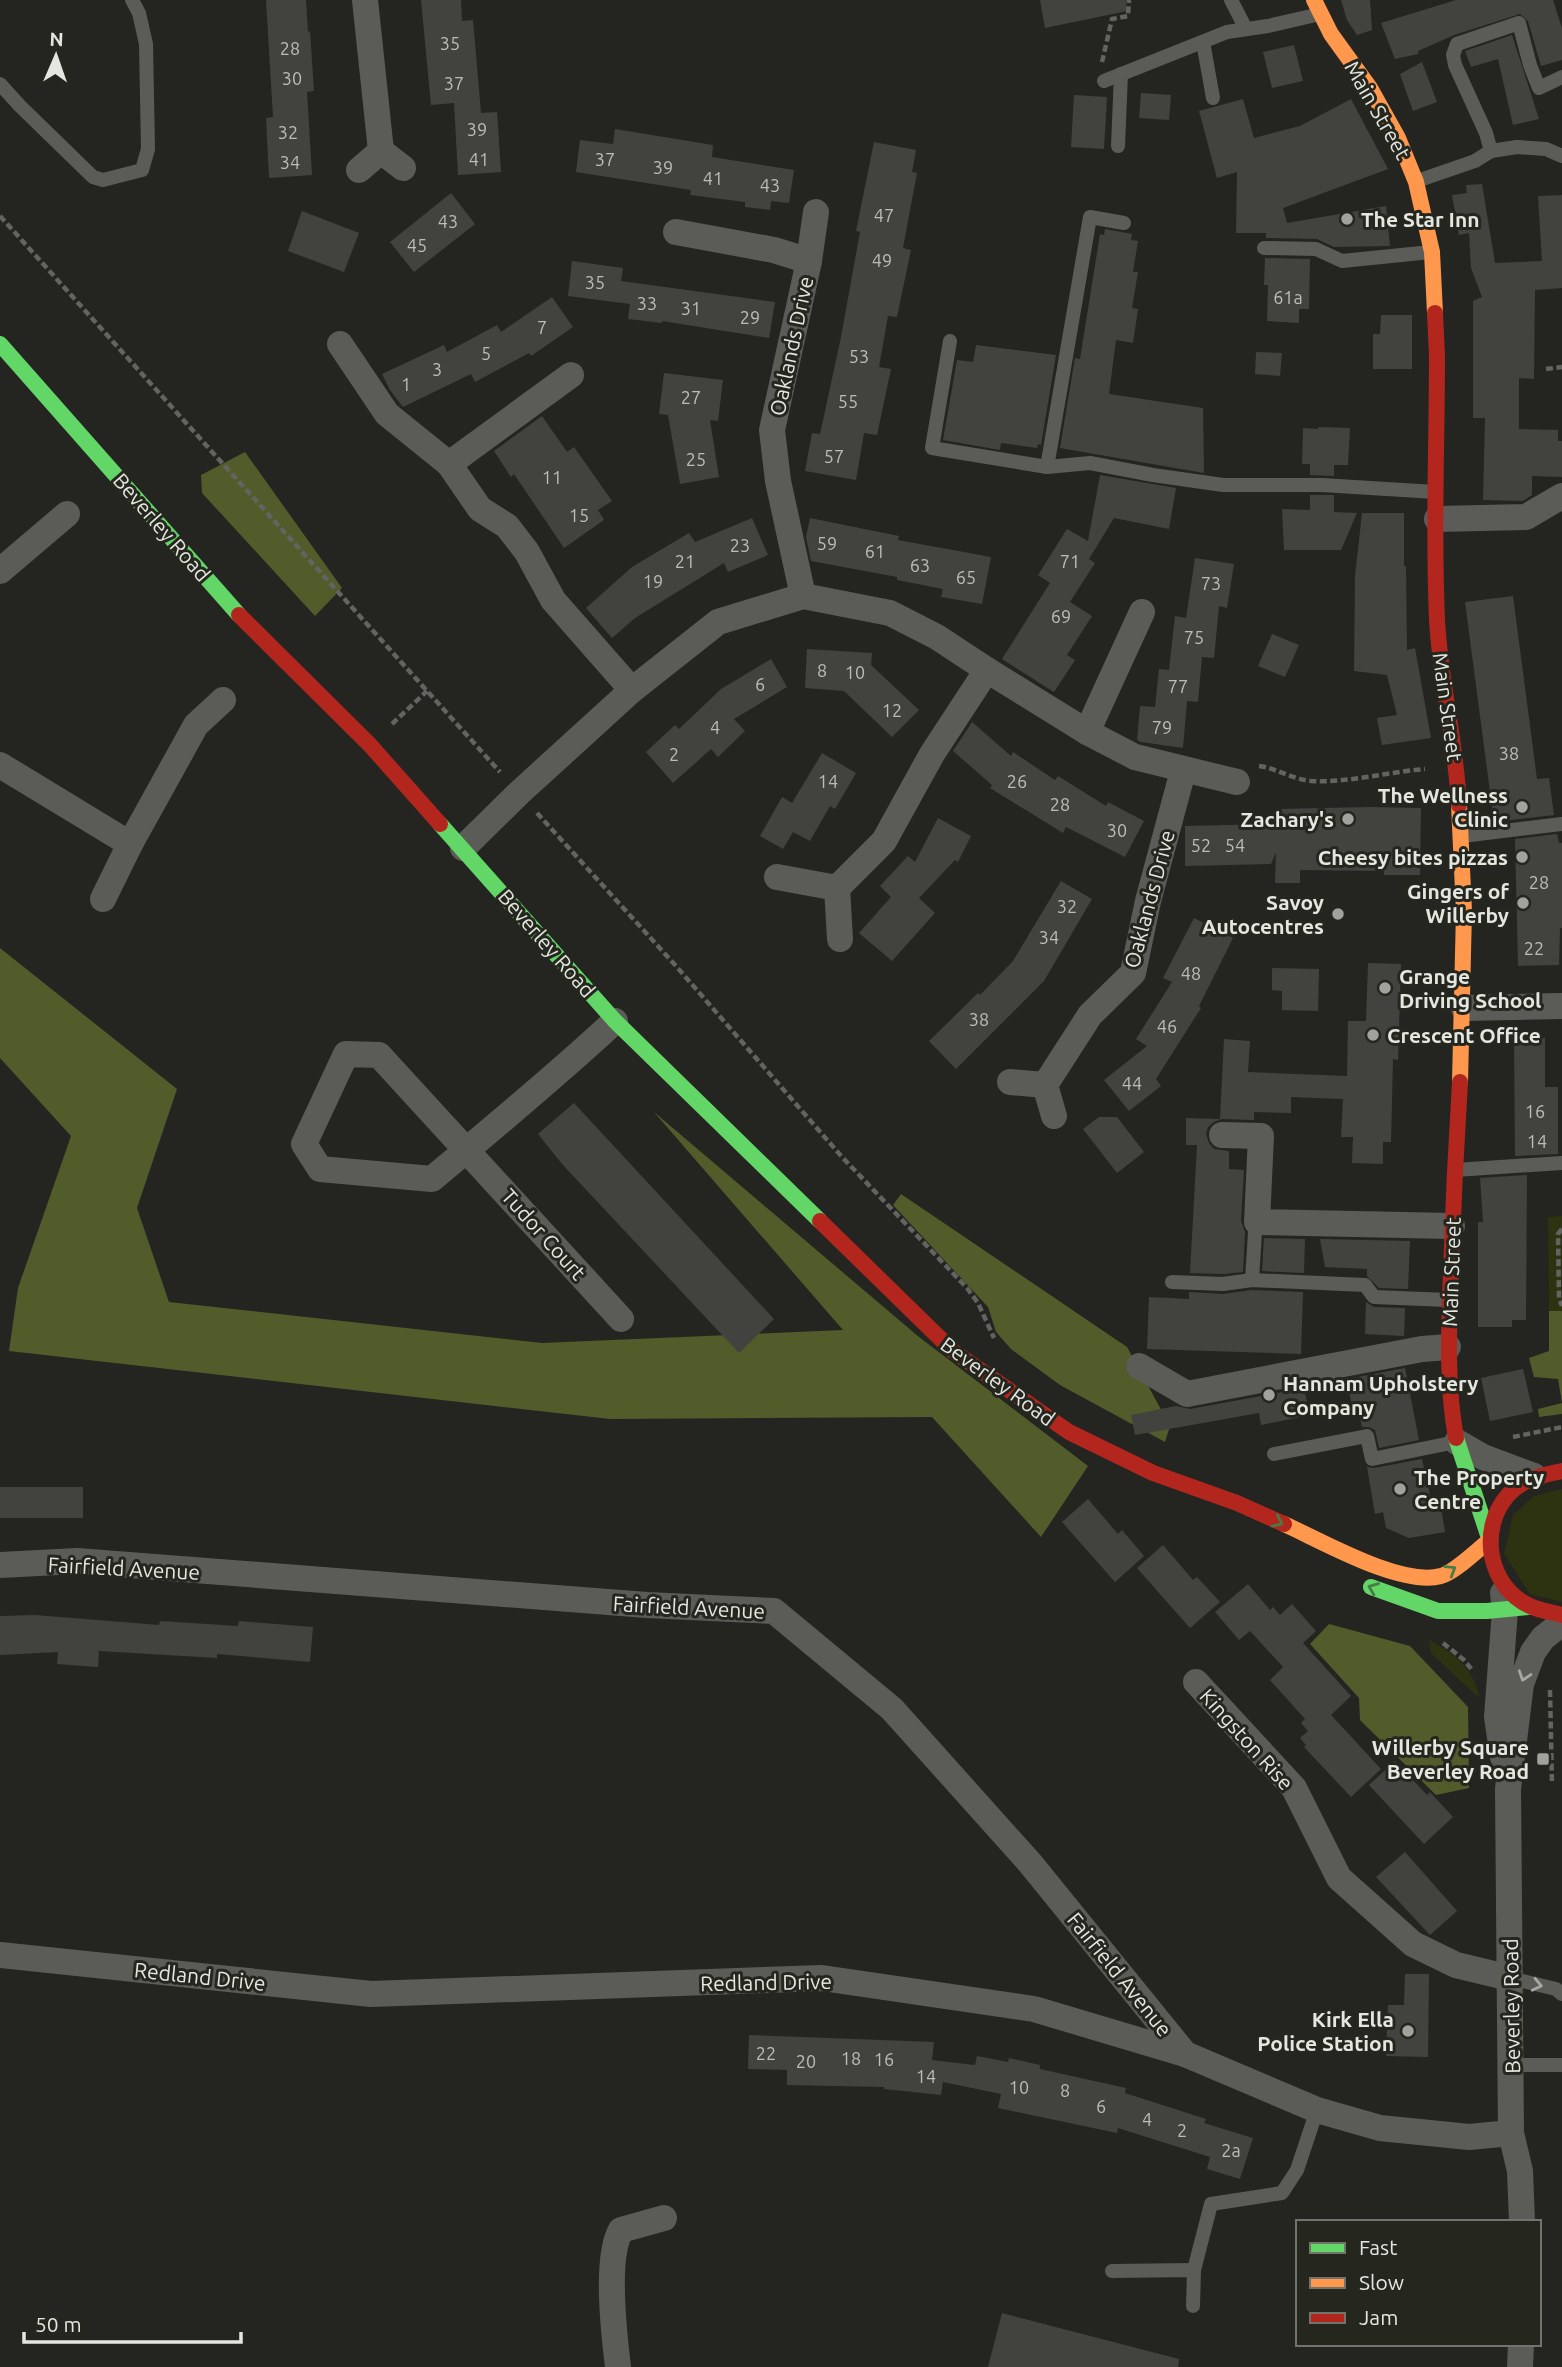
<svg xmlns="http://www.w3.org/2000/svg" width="1562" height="2367" font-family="Ubuntu,sans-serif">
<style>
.green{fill:#2d3311}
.forest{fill:#525b2a}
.building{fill:#42433f}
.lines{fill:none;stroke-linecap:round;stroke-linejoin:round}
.path{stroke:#636461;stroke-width:4.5;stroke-dasharray:7 3.5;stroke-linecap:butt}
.lane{stroke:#5b5c58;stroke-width:14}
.street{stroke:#5b5c58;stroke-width:26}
.fast{stroke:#63d668;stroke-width:16}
.slow{stroke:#ff974d;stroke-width:16}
.jam{stroke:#b3261e;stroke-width:16}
.oneway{stroke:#447e44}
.oneway2{stroke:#a6a8a3}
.poi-dot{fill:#a1a29d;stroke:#25271f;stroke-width:2.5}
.labels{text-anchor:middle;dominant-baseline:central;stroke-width:6;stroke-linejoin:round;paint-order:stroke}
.number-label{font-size:18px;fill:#bcbdb8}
.street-label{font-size:21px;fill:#e4e6e0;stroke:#25271f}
.poi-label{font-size:21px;font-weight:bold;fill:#e4e6e0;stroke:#25271f;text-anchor:end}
</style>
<rect width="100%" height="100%" fill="#242521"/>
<g class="green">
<path d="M1562,1216V1311H1549L1548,1217Z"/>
<path d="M1562,1489V1602L1530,1594L1504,1554L1513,1515L1534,1496Z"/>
<path d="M1429,1640C1453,1652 1475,1670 1479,1698L1431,1653Z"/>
</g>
<g class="forest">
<path d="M245,452L342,588L315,616L202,493L201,475Z"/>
<path d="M0,948L177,1089L137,1208L169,1302L542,1343L843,1330L654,1112L919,1337L1088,1466L1041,1537L932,1417L610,1419L9,1351L18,1288L71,1136L0,1058Z"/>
<path d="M901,1194L1127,1347L1170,1426L1165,1442L1060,1385L1011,1349L996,1332L988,1307L893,1205Z"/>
<path d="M1549,1311H1562V1414L1539,1417L1538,1409L1562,1403L1558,1379L1534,1377L1529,1358L1549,1351Z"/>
<path d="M1329,1624L1410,1646L1468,1707L1469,1788L1436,1795L1360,1720L1359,1698L1310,1644Z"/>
</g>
<g class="building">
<path d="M266,0H306L308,32L310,31L314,91L307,92L312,175L269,178L266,118L273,117Z"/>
<path d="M421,0H461L462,21L473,20L481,113L497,112L501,172L458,175L454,103L431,105Z"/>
<path d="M1040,0H1126L1127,11L1045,28Z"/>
<path d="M1341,0H1370L1372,30L1357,35L1347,20Z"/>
<path d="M1456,0H1553L1562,28V60L1541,66L1528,21L1520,14L1454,35L1418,51V54L1395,59L1381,23Z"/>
<path d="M1512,35L1539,119L1513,125L1498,59L1471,67L1465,51Z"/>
<path d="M1294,45L1303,81L1272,88L1263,52Z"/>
<path d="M1422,62L1437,102L1413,111L1400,74Z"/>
<path d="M1141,93L1171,95L1169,120L1139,118Z"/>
<path d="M1074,95L1107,97L1104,149L1071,147Z"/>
<path d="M1243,99L1254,138L1300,126L1351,99L1388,169L1283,208L1287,223L1386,206L1390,246L1334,247L1317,239L1266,238V233H1236L1237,172L1217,178L1199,111Z"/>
<path d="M615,129L713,145L712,157L794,170L789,203L771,201L770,210L745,207V202L690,195L691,190L576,172L580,140L613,144Z"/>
<path d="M874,142L916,150L912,172L917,173L903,248L911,250L897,317L888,316L879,367L891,369L877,435L864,433L856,480L805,471L812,433L820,434L841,337L860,232L856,231Z"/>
<path d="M1482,184L1495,263L1542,261L1538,196L1562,195V288L1535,290L1534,379L1519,378V429L1558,430V441H1562V477L1532,476V495L1523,501L1483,500L1485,418H1473V301L1482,297L1471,268L1469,233L1459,235L1452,195L1467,193L1466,185Z"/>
<path d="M451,193L475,224L414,272L390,242Z"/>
<path d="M302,211L359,233L344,272L288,251Z"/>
<path d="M1105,229L1132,234L1131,240L1138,241L1133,272H1138L1132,308L1138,309L1133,343L1116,340L1109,394L1203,408L1204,473L1060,448L1075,358L1080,359L1100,234L1104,235Z"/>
<path d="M1265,258L1310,259L1309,309H1299V323L1267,321L1268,285H1264Z"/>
<path d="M572,261L623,268L621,281L775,302L769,338L662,321V323L628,319L630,304L568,296Z"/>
<path d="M552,297L573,327L531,356L529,353L475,382L471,374L403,407L390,390L382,374L444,345L447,352L497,325L501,332Z"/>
<path d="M1381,315H1412V369H1373V334H1380Z"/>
<path d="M976,345L1056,355L1041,445L1038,444L1037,448L1001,443L1000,450L943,440L957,360L973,362Z"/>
<path d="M1256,352L1282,353L1280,376L1255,374Z"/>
<path d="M664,373L723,380L718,421L710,420L719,477L680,484L668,415L659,414Z"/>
<path d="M542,416L567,452L574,447L612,501L598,510L604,520L564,548L514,474L511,477L494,451Z"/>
<path d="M1318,427L1350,428L1348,465H1334V476L1310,475V464H1302L1303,428L1318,429Z"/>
<path d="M1100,475L1176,488L1169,529L1114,518L1089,559L1095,563L1070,602L1092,616L1067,655L1075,660L1054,692L1002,659L1050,583L1038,575L1067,529L1088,541Z"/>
<path d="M1310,495H1334V512L1357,513L1341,550H1284L1282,509L1310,510Z"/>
<path d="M1362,513H1404V566H1406L1407,650L1415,648L1431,738L1382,745L1377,718L1397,715L1387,675L1354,671L1355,576Z"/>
<path d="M752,518L768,555L728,572L724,563L635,618L612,638L586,608L632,567L689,533L695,542Z"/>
<path d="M810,518L899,536L898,540L991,557L982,604L941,597L943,589L897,580V577L811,561L806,537Z"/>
<path d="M1195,558L1234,564L1227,608L1219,606L1214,658L1202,657L1198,702L1187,701L1183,748L1141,742L1137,740L1140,706L1155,707L1159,669L1169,670L1175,616L1186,618Z"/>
<path d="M1513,596L1537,779L1549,778L1554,815L1494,822L1465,602Z"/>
<path d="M1272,634L1299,645L1285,677L1258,666Z"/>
<path d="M807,649L872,653L871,665L919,710L892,737L844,691L805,688Z"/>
<path d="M771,659L787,687L734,719L745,731L718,757L711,749L673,783L646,752L675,725L679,729L721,689Z"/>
<path d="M972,722L1011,756L1013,752L1055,780L1058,776L1106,806L1108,802L1144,821L1125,857L1066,827L1063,833L990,788L992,785L953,751Z"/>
<path d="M822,753L856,773L835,809L830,806L810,841L793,832L783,849L760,836L782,797L792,803Z"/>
<path d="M1370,807L1421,808L1420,875H1384V871L1300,870V883H1275L1276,852L1271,864L1185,866V826L1277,824L1278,809Z"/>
<path d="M938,818L971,836L958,862L955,860L919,898L935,913L892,961L859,933L891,897L880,886L908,856L915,862Z"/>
<path d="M1557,834L1559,843H1562V928H1560L1559,965L1518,966L1515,839Z"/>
<path d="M1061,881L1092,899L1044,981L956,1069L929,1041L978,993L980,995L1013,961Z"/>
<path d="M1194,918L1233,938L1199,1006L1201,1008L1156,1079L1161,1086L1129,1111L1104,1080L1147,1046L1136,1039L1172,982L1163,978Z"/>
<path d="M1368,963L1401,964L1398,1060L1393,1059L1391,1142H1383V1164L1352,1163L1353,1137H1341L1343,1099L1291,1097V1113L1254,1112V1120L1222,1119L1214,1122L1208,1127L1206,1134L1209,1143L1214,1149L1229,1151V1169L1244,1170L1241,1221L1245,1232L1243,1272L1223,1274L1190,1273L1197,1145H1186V1118L1220,1119L1224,1039L1250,1041L1248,1072L1347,1076L1348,1021H1366Z"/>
<path d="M1272,968L1319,969L1318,1011L1282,1010V991L1272,990Z"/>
<path d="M1514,1038H1545V1087H1558V1154L1515,1156Z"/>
<path d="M574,1103L774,1319L739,1353L562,1164L538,1134Z"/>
<path d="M1099,1117H1117L1144,1152L1117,1173L1083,1129Z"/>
<path d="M1527,1175L1526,1320H1512V1327H1478V1222H1483L1480,1178Z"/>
<path d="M1264,1238L1305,1239L1304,1273L1262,1271Z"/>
<path d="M1320,1239L1410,1241L1408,1289L1379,1288L1367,1276V1269L1325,1267Z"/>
<path d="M1252,1290L1303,1292L1301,1354L1147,1349L1149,1297L1189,1299V1292L1223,1294Z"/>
<path d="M1366,1302L1374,1307L1405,1308L1404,1336L1365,1334Z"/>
<path d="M1405,1368L1419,1440L1379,1448L1375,1430L1369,1427H1362L1357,1405L1352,1406L1347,1379Z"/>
<path d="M1523,1369L1533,1412L1490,1421L1481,1378Z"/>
<path d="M1304,1388L1310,1415L1261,1425L1259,1413L1135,1435L1131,1415L1176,1406L1190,1409Z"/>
<path d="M1422,1459L1432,1504L1440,1502L1445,1532L1409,1538L1386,1528L1383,1512L1375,1514L1367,1467L1374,1468Z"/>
<rect x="0" y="1487" width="83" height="31"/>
<path d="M1088,1499L1118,1534L1122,1530L1144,1556L1115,1582L1062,1522Z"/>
<path d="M1163,1545L1193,1580L1197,1577L1220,1602L1190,1628L1137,1568Z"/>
<path d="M1248,1584L1270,1610L1273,1607L1280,1615L1292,1604L1316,1631L1303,1643L1351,1696L1331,1715L1381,1769L1351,1797L1304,1747L1306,1745L1300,1738L1308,1731L1301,1723L1305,1719L1270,1680L1283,1667L1250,1631L1239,1640L1215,1612Z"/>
<path d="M35,1615L159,1625L160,1621L238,1626L239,1621L313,1627L310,1662L217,1654V1658L99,1651L98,1667L57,1664L58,1652L0,1655V1616Z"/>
<path d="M1395,1761L1427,1795L1430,1792L1453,1817L1424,1844L1369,1785Z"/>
<path d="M1405,1852L1457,1911L1430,1935L1376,1877Z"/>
<path d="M1405,1974H1429L1428,2057L1386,2056L1388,2005H1404Z"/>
<path d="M749,2035L934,2042L932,2060L975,2065L977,2056L1008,2062L1009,2058L1040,2065V2069L1126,2088L1125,2093L1206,2119L1204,2123L1253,2138L1240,2179L1207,2169L1210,2157L1118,2128L1117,2133L998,2108L1001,2094L943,2082L941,2095L884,2089V2087L787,2085V2070L748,2069Z"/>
<path d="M1002,2313L1179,2359L1178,2367H988Z"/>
</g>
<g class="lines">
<g class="path">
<path d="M1102,62L1112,19L1128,16L1129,0"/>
<path d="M0,216L500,772"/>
<path d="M1546,369L1562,367"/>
<path d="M392,724L427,691"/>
<path d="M1259,766C1276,768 1292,779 1311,781C1349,783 1387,772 1425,769"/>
<path d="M537,813L676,966L842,1157L967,1288L978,1303L994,1338"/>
<path d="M1562,1229L1558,1234L1559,1298L1562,1306"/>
<path d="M1513,1437L1562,1427"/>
<path d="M1443,1643L1464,1660L1472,1670"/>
<path d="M1550,1690L1552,1784"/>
</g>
<g class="lane">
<path d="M1231,0L1246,29"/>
<path d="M1203,42L1213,98"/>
<path d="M1104,81L1227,32L1268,26L1320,14"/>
<path d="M0,84L20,106L93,177L103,180L142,170L148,149L146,44L139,13L132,0"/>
<path d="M1118,146L1121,74"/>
<path d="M1491,151L1486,133L1455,65L1453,55L1457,44L1519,23L1530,65L1539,88L1562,77"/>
<path d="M1417,181L1475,161L1491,151L1517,147L1546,149L1562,156"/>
<path d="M1264,248L1316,249L1342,261L1431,252"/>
<path d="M950,341L932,448L1047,467L1090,463L1153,475L1223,485H1322L1435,492"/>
<path d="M1047,467L1090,217L1124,223"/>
<path d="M1462,836L1562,824"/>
<path d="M1455,1170L1562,1163"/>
<path d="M1252,1280L1255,1232"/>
<path d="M1172,1282L1223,1284L1252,1280L1365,1285L1374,1297L1448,1300"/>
<path d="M1274,1454L1367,1436L1372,1459L1456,1442"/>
<path d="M1510,1978L1556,1989L1562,1994"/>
<path d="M1512,2065H1562"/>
<path d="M1194,2270L1211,2204L1282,2193L1297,2170L1317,2110"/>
<path d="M1112,2271L1194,2270L1193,2306"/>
</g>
<g class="street">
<path d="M365,0L381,151"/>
<path d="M359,170L381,151L403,168"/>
<path d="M676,232L774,250L809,261"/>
<path d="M340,344L387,414L449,464L480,509L507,526L527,552L553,600L632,690"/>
<path d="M449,464L571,375"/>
<path d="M1437,519L1526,517L1562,496"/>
<path d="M0,571L67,514"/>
<path d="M803,596L778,481L772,430L809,261L816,212"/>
<path d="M1087,732L1142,612"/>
<path d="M0,765L130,844"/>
<path d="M463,848L519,793L632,690L718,622L803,596L890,613L937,637L987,670L1087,732L1135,757L1237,782"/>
<path d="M777,877L837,888L840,939"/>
<path d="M837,888L884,841L932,754L987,670"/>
<path d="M103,899L130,844L196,725L223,700"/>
<path d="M1464,1008L1562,1006"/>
<path d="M615,1021C556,1076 494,1127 432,1179L320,1169L304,1144L346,1054L379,1055L621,1319"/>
<path d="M1010,1082L1045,1085L1054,1116"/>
<path d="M1045,1085L1090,1015L1133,973L1148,901L1183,771"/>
<path d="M1222,1135L1261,1136L1257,1222L1452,1226"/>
<path d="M1139,1366L1187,1394L1422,1349L1448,1347"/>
<path d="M1457,1442L1483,1457L1534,1476"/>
<path d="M0,1565L77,1561L647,1605L774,1611L892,1709L1030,1863L1185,2054"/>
<path d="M1196,1682L1294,1788L1339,1878L1413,1944L1456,1965L1510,1978"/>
<path d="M1503,1757L1497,1717L1505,1610L1503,1593"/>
<path d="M0,1955L371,1994L822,1978L1034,2009L1185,2054L1317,2110L1380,2128L1469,2137L1511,2133"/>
<path d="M1522,2222L1520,2171L1511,2133L1508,1789L1521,1684L1533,1652L1543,1638L1562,1623"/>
<path d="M618,2367C614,2334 605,2257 621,2230L664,2218"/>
<path d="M1520,2367L1521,2344"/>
</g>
<g class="fast">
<path d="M0,344L239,615"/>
<path d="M440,824L615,1021L820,1221"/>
<path d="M1456,1438L1489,1538"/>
<path d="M1371,1587L1438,1611H1487L1528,1607"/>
</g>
<g class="slow">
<path d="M1314,0L1331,34L1370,88L1398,138L1416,182L1432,252L1435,313"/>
<path d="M1459,805L1464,911L1460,1082"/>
<path d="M1284,1524C1322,1541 1401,1587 1441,1576C1454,1573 1477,1550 1489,1541"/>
</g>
<g class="jam">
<path d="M1435,313L1437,356C1437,443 1433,531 1437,619C1440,681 1456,742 1459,805"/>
<path d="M239,615L370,745L440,824"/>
<path d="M820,1221L953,1351L1069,1432L1153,1473L1237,1503L1284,1524"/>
<path d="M1456,1438C1446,1382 1449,1327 1451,1271C1453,1208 1456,1145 1460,1082"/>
<path d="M1562,1471C1542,1475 1522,1479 1508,1495C1478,1529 1488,1587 1530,1606C1540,1611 1552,1612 1562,1615"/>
</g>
</g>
<defs><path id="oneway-chevron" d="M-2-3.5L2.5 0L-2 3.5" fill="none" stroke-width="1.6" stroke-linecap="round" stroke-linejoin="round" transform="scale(1.75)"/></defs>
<g class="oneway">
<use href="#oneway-chevron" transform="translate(1278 1522) rotate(25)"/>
<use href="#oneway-chevron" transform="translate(1451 1570) rotate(-32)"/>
<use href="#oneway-chevron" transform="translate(1373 1588) rotate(-158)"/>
</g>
<g class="oneway2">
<use href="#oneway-chevron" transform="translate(1524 1676) rotate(108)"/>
<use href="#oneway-chevron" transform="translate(1537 1985) rotate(13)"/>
</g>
<g class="poi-dot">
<circle cx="1347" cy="219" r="7"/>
<circle cx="1522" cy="807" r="7"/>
<circle cx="1348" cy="819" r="7"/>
<circle cx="1522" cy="857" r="7"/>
<circle cx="1523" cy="903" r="7"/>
<circle cx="1338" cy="914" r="7"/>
<circle cx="1385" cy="988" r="7"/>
<circle cx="1373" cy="1035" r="7"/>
<circle cx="1269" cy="1395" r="7"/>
<circle cx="1400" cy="1489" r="7"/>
<rect x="1536" y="1752" width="14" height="14" rx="3.5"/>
<circle cx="1408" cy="2031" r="7"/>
</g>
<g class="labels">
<g class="number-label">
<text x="450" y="43">35</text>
<text x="290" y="48">28</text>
<text x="292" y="78">30</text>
<text x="454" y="83">37</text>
<text x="477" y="129">39</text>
<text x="288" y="132">32</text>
<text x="479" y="159">41</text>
<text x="605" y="159">37</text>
<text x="290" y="162">34</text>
<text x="663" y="167">39</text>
<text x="713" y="178">41</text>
<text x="770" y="185">43</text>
<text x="884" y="215">47</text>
<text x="448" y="221">43</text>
<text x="417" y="245">45</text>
<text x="882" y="260">49</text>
<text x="595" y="282">35</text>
<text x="1288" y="297">61a</text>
<text x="647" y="303">33</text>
<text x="691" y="308">31</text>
<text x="750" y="317">29</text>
<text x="542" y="327">7</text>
<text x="486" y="353">5</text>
<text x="859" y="356">53</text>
<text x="437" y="369">3</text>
<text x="406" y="384">1</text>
<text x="691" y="397">27</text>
<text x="848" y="401">55</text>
<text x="834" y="456">57</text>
<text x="696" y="459">25</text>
<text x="552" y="477">11</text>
<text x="579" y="515">15</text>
<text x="827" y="543">59</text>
<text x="740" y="545">23</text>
<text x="875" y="551">61</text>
<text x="685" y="561">21</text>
<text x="1070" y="561">71</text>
<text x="920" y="565">63</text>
<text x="966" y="577">65</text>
<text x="653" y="581">19</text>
<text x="1211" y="583">73</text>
<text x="1061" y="616">69</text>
<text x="1194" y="637">75</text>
<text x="822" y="670">8</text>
<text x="855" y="672">10</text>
<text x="760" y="684">6</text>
<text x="1178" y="686">77</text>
<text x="892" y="710">12</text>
<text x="715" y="727">4</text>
<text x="1162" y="727">79</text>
<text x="1509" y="753">38</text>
<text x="674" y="754">2</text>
<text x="828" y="781">14</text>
<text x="1017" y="781">26</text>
<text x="1060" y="804">28</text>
<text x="1117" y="830">30</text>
<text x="1201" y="845">52</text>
<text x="1235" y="845">54</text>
<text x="1539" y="882">28</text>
<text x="1067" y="906">32</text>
<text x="1049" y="937">34</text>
<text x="1534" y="948">22</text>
<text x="1191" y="973">48</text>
<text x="979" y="1019">38</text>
<text x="1167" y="1026">46</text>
<text x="1132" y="1083">44</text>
<text x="1535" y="1111">16</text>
<text x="1537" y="1141">14</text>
<text x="766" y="2053">22</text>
<text x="851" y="2058">18</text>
<text x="884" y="2059">16</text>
<text x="806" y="2061">20</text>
<text x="926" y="2076">14</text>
<text x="1019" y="2087">10</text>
<text x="1065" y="2090">8</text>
<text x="1101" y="2106">6</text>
<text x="1147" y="2119">4</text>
<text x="1182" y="2130">2</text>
<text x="1231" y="2150">2a</text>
</g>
<g class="street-label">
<text transform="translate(1378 110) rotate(60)">Main Street</text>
<text transform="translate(791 346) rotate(-78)">Oaklands Drive</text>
<text transform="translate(162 527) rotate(49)">Beverley Road</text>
<text transform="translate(1448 707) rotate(82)">Main Street</text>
<text transform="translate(1149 899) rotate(-75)">Oaklands Drive</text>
<text transform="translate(547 943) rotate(49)">Beverley Road</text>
<text transform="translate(544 1234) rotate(48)">Tudor Court</text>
<text transform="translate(1451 1272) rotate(-88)">Main Street</text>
<text transform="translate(998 1381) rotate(36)">Beverley Road</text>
<text transform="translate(124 1568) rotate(3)">Fairfield Avenue</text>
<text transform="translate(689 1607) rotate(3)">Fairfield Avenue</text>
<text transform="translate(1247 1739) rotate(48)">Kingston Rise</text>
<text transform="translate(1120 1974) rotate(51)">Fairfield Avenue</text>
<text transform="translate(200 1976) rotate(6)">Redland Drive</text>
<text transform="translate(766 1982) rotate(-1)">Redland Drive</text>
<text transform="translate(1511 2006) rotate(-91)">Beverley Road</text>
</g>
<g class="poi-label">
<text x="1361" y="219" text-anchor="start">The Star Inn</text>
<text x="1508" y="795">The Wellness<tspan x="1508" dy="24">Clinic</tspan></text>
<text x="1334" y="819">Zachary's</text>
<text x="1508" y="857">Cheesy bites pizzas</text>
<text x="1509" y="891">Gingers of<tspan x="1509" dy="24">Willerby</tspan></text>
<text x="1324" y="902">Savoy<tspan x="1324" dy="24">Autocentres</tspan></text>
<text x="1399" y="976" text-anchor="start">Grange<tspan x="1399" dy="24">Driving School</tspan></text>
<text x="1387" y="1035" text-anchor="start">Crescent Office</text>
<text x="1283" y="1383" text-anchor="start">Hannam Upholstery<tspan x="1283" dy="24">Company</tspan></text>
<text x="1414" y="1477" text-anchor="start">The Property<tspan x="1414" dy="24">Centre</tspan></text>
<text x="1529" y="1747">Willerby Square<tspan x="1529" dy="24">Beverley Road</tspan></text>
<text x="1394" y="2019">Kirk Ella<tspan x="1394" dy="24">Police Station</tspan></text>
</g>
</g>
<rect x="1296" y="2220" width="245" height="126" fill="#25271f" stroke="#71736c" stroke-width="2"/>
<rect x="1310" y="2243" width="35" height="10" fill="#63d668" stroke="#71736c" stroke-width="2"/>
<text x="1359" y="2255" font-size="21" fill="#e4e6e0">Fast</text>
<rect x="1310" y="2278" width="35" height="10" fill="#ff974d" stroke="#71736c" stroke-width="2"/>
<text x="1359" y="2290" font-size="21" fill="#e4e6e0">Slow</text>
<rect x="1310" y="2313" width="35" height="10" fill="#b3261e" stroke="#71736c" stroke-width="2"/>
<text x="1359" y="2325" font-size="21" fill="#e4e6e0">Jam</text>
<g transform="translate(56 56) rotate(2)" stroke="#25271f" stroke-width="5" paint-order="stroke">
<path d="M0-5L12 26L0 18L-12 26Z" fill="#e4e6e0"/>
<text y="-10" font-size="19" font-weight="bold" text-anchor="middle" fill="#e4e6e0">N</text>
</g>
<path d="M24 2332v10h217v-10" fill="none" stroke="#e4e6e0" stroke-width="3.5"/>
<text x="35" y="2332" font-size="21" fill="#e4e6e0" stroke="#25271f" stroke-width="5" paint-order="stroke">50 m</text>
</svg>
